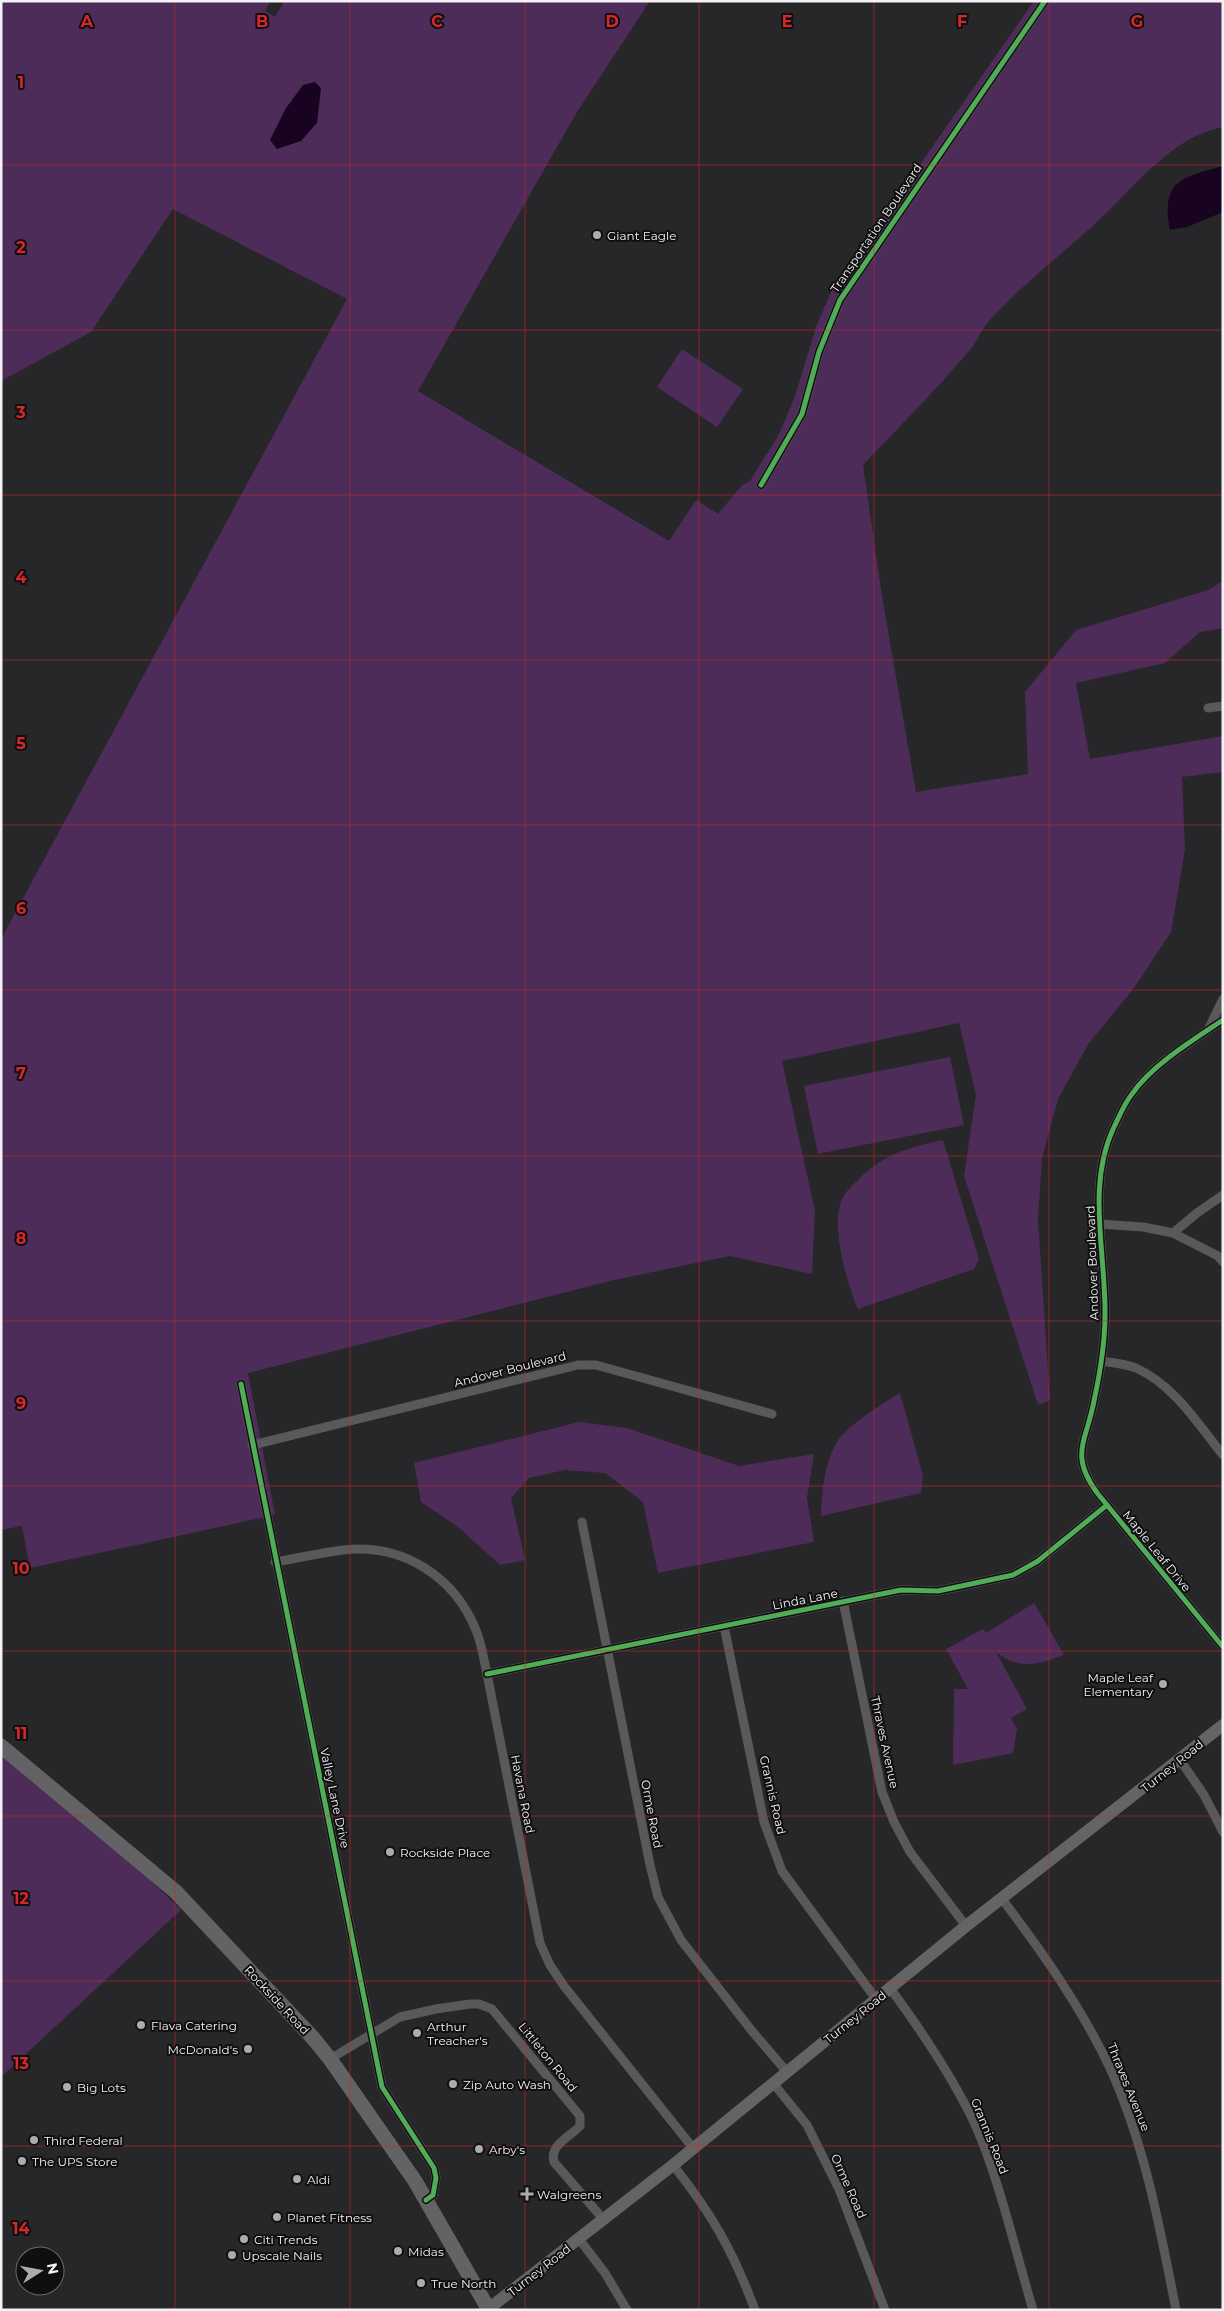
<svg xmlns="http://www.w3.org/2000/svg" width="1224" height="2311" font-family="Montserrat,sans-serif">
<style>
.green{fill:#4d2c5a}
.water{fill:#180320}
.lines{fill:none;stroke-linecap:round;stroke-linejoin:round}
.street{stroke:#595959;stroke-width:9}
.secondary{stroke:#656465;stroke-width:12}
.primary{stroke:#636264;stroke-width:15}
.cycleway-casing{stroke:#100f10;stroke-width:8}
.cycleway{stroke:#51ab58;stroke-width:5}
.grid{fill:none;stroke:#d62828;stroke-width:1;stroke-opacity:0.55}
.poi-dot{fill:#acabad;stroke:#100f10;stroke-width:2}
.labels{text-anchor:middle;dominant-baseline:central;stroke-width:4;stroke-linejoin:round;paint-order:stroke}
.street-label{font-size:12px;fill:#f4f2f5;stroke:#100f10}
.poi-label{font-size:12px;fill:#f4f2f5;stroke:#100f10;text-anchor:start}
.grid-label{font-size:16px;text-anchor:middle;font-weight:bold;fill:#d62828;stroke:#100f10;stroke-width:4;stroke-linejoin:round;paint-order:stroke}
</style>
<rect width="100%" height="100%" fill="#272628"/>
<g class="green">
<path d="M1,1H270L265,11L275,17L284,1H650L577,112L418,391L669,541L696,500L718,514L742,485L750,481L779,434L795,396L816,327L831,292L1034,1H1223V127C1171,137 1136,186 1100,219C1063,254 1022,284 988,322C981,331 977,342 969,351C936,390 899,427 863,465L882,596L916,792L1028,774L1025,692L1076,630L1208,590L1223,581V628L1200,632L1165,663L1076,683L1090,759L1223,736V772L1182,777L1185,849L1171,932L1134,988L1089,1043L1058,1099L1042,1158L1038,1220L1050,1400L1038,1405L964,1176L976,1095L959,1023L782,1061L815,1211L812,1274L730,1256L614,1280L248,1373L275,1515L30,1568L22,1526L1,1530V939L347,299L173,209L91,332L1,381Z"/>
<path d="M682,349L743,389L717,427L657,387Z"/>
<path d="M950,1057L964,1125L818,1154L804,1086Z"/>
<path d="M943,1140L979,1259L974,1269L858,1309C847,1284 829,1223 843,1197C846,1191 853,1185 858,1180C882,1155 909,1147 943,1140Z"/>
<path d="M900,1393L923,1476L921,1493L821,1516C822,1491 824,1464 837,1442C845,1427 885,1402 900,1393Z"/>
<path d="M579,1422L627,1428L739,1466L814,1454L807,1498L814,1542L658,1573L643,1502L605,1473L565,1470L529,1478L511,1498L525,1560L500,1565L458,1527L421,1502L414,1463Z"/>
<path d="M1034,1603L1064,1655C1038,1665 1019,1670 996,1652L1027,1709L1011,1718L1017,1729L1013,1753L953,1765L954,1689H968L946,1649L983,1629L986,1633Z"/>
<path d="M1,1746L76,1808L181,1910L1,2077Z"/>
</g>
<g class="water">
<path d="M315,82L321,88L317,123L301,141L277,149L270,140L286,108L303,85Z"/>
<path d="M1223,166V212L1187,227L1170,230C1161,180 1181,178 1223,166Z"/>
</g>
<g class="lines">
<g class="street">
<path d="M761,485L802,414L819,352L840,300L1045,1"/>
<path d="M1208,708L1223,706"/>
<path d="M1223,1020C1193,1040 1152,1065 1132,1094C1124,1104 1119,1117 1114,1127C1086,1186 1106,1253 1105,1315C1105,1344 1100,1373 1094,1401C1086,1443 1069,1455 1098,1494L1223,1647"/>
<path d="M1209,1028L1223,999"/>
<path d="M1099,1224L1143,1227L1173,1233L1218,1256L1223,1262"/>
<path d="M1173,1233L1197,1213L1223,1195"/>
<path d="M1102,1361C1113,1363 1126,1364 1136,1368C1174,1385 1198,1424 1223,1455"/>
<path d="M241,1384L382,2087L434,2168L436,2178L433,2195L426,2200"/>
<path d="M252,1445L578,1365H596L772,1414"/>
<path d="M582,1522L650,1865L658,1897L681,1940L752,2031L787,2072"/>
<path d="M275,1562C298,1558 320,1553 343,1550C403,1543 456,1577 477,1633C482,1646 484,1660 487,1674L540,1943L550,1965L564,1986L693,2148"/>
<path d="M843,1601L882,1792L894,1822L910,1852L966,1926"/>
<path d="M724,1626L764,1822L782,1871L876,1999"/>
<path d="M487,1674L901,1590L938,1591L1013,1575L1038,1561L1107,1505"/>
<path d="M1180,1760L1204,1795L1223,1832"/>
<path d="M1002,1899C1043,1953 1081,2007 1110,2068C1145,2145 1160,2228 1176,2310"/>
<path d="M890,1988C921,2030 950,2073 973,2120C999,2177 1015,2250 1033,2310"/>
<path d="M330,2059L400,2017L436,2009L470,2004H479L492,2009L580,2116V2126C570,2137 549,2145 554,2162L604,2220"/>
<path d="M773,2083L807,2125L839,2189L885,2310"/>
<path d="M673,2165C712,2214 733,2251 755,2310"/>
<path d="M579,2239L605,2273L627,2310"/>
</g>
<path class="secondary" d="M487,2310L673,2165L966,1926L1223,1725"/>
<path class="primary" d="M1,1746L176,1892L313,2038L330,2059L415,2181L489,2310"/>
<defs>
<g id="cycleway">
<path d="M761,485L802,414L819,352L840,300L1045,1"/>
<path d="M1223,1020C1193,1040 1152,1065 1132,1094C1124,1104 1119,1117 1114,1127C1086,1186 1106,1253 1105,1315C1105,1344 1100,1373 1094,1401C1086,1443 1069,1455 1098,1494L1223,1647"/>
<path d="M241,1384L382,2087L434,2168L436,2178L433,2195L426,2200"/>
<path d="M487,1674L901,1590L938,1591L1013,1575L1038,1561L1107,1505"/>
</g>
</defs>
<use href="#cycleway" class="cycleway-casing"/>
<use href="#cycleway" class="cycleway"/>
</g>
<path class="grid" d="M175,1V2310M350,1V2310M525,1V2310M699,1V2310M874,1V2310M1049,1V2310M1,165H1223M1,330H1223M1,495H1223M1,660H1223M1,825H1223M1,990H1223M1,1156H1223M1,1321H1223M1,1486H1223M1,1651H1223M1,1816H1223M1,1981H1223M1,2146H1223"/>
<g class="poi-dot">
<circle cx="597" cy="235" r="5"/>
<circle cx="1163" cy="1684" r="5"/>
<circle cx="390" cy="1852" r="5"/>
<circle cx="141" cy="2025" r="5"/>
<circle cx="417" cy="2033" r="5"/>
<circle cx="248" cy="2049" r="5"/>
<circle cx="453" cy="2084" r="5"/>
<circle cx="67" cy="2087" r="5"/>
<circle cx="34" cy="2140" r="5"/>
<circle cx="479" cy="2149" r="5"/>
<circle cx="22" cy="2161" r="5"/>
<circle cx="297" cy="2179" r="5"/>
<path d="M524.5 2186.5h5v5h5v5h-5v5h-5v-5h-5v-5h5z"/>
<circle cx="277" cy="2217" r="5"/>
<circle cx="244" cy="2239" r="5"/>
<circle cx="398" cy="2251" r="5"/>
<circle cx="232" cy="2255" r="5"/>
<circle cx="421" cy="2283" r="5"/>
</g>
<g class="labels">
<g class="street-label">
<text transform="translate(876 228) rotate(-56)">Transportation Boulevard</text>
<text transform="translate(1092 1263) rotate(-92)">Andover Boulevard</text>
<text transform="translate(510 1369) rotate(-14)">Andover Boulevard</text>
<text transform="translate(1157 1551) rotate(51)">Maple Leaf Drive</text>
<text transform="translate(805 1599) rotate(-11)">Linda Lane</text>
<text transform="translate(885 1742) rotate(78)">Thraves Avenue</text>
<text transform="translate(1172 1766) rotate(-39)">Turney Road</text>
<text transform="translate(523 1794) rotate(79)">Havana Road</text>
<text transform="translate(773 1795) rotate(77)">Grannis Road</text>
<text transform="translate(335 1798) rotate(78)">Valley Lane Drive</text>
<text transform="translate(652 1814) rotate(79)">Orme Road</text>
<text transform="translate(277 2000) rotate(47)">Rockside Road</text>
<text transform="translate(855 2017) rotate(-39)">Turney Road</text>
<text transform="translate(548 2057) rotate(51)">Littleton Road</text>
<text transform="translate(1129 2087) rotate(68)">Thraves Avenue</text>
<text transform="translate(990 2136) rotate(68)">Grannis Road</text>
<text transform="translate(849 2186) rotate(66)">Orme Road</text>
<text transform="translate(539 2270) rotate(-38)">Turney Road</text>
</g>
<g class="poi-label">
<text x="607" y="235">Giant Eagle</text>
<text x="1153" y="1677" text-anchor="end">Maple Leaf<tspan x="1153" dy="14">Elementary</tspan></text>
<text x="400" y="1852">Rockside Place</text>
<text x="151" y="2025">Flava Catering</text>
<text x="427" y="2026">Arthur<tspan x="427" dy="14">Treacher's</tspan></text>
<text x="238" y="2049" text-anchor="end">McDonald's</text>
<text x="463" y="2084">Zip Auto Wash</text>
<text x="77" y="2087">Big Lots</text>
<text x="44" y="2140">Third Federal</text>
<text x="489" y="2149">Arby's</text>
<text x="32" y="2161">The UPS Store</text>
<text x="307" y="2179">Aldi</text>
<text x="537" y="2194">Walgreens</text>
<text x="287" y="2217">Planet Fitness</text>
<text x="254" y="2239">Citi Trends</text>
<text x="408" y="2251">Midas</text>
<text x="242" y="2255">Upscale Nails</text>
<text x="431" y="2283">True North</text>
</g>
</g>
<g class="grid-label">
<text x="87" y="27">A</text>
<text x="262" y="27">B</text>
<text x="437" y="27">C</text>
<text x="612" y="27">D</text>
<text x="787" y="27">E</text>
<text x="962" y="27">F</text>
<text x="1137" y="27">G</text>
<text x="21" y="88">1</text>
<text x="21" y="253">2</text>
<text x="21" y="418">3</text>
<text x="21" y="583">4</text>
<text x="21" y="749">5</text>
<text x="21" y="914">6</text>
<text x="21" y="1079">7</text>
<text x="21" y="1244">8</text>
<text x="21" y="1409">9</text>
<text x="21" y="1574">10</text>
<text x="21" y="1739">11</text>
<text x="21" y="1904">12</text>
<text x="21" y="2069">13</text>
<text x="21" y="2234">14</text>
</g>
<rect width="1224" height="2311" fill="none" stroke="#f4f2f5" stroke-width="5"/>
<g transform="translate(40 2271) rotate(79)"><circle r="24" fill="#100f10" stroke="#6b6a6c"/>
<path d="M0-4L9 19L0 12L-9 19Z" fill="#acabad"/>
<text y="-8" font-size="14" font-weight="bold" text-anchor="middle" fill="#f4f2f5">N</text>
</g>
</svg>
